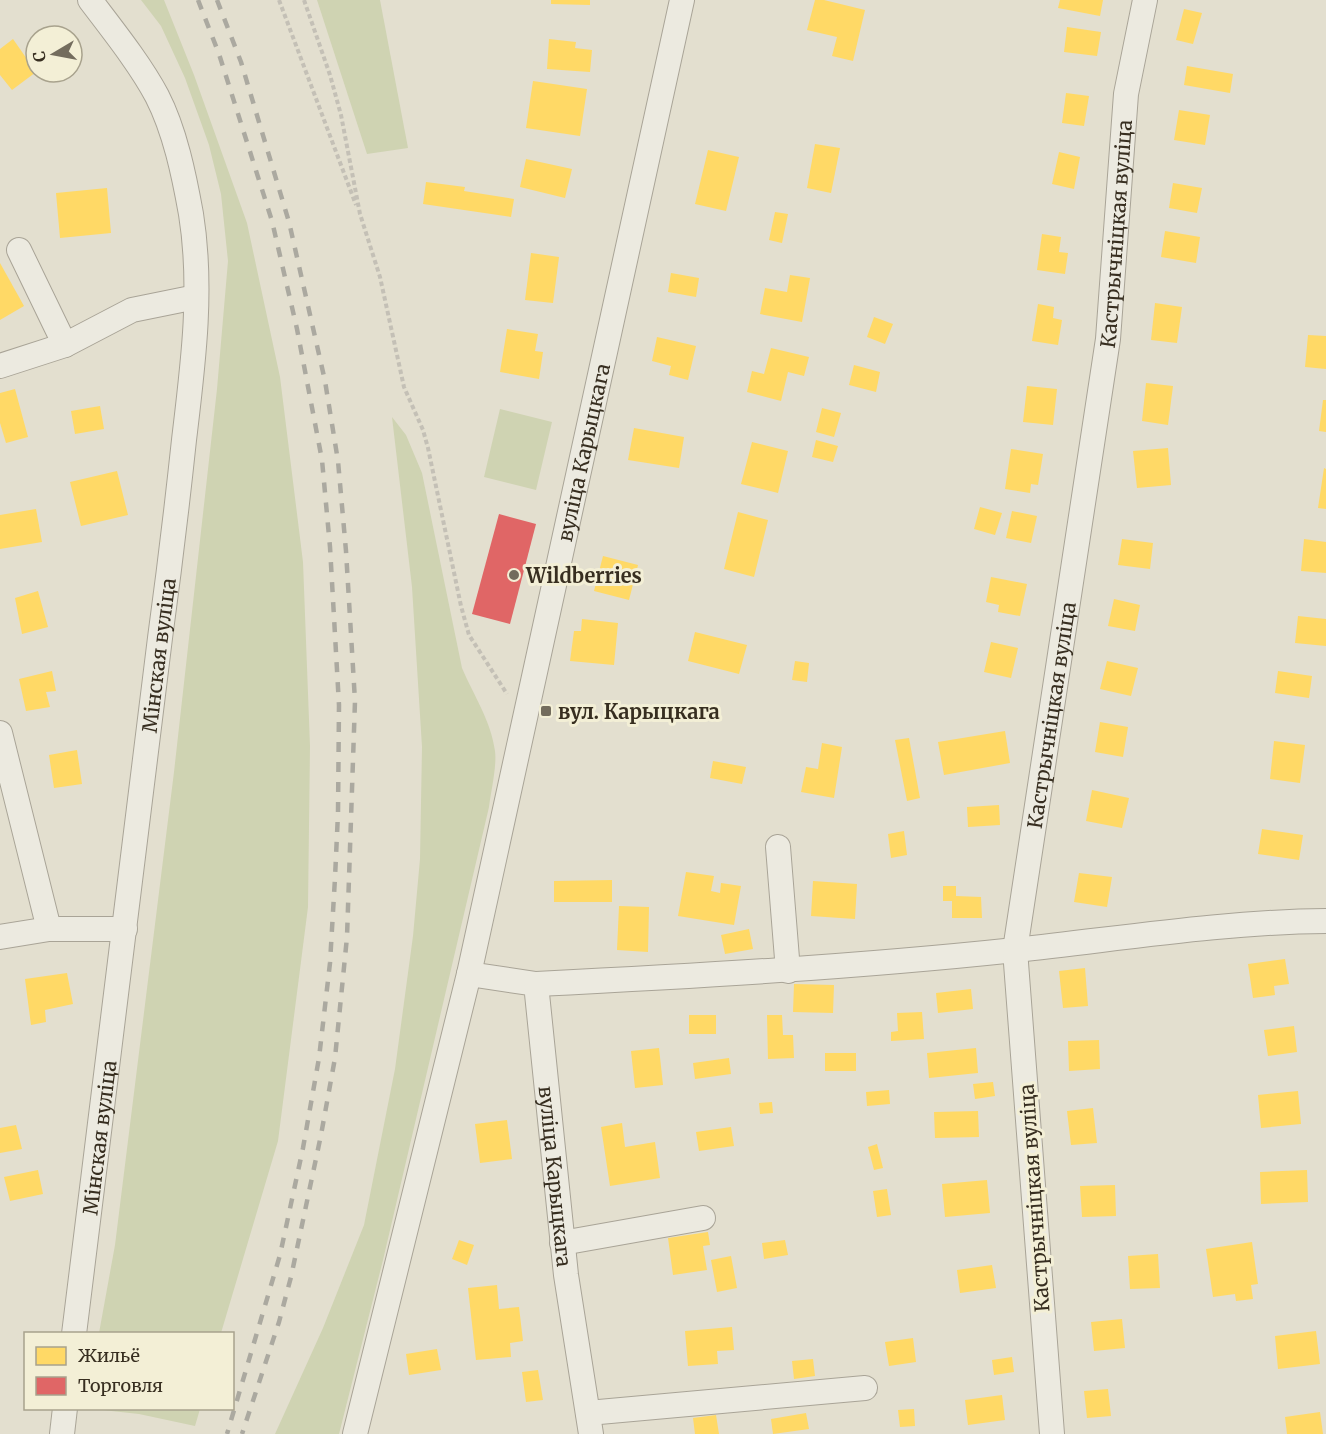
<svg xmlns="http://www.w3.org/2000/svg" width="1326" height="1434" font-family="Merriweather,serif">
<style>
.green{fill:#cfd3b2}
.homes{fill:#ffd966}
.shops{fill:#e06666}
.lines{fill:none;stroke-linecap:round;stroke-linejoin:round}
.minor-casing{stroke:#a9a497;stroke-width:26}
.path{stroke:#c4c0b6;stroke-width:4;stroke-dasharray:4.5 3;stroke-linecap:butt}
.minor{stroke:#eceae0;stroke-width:24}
.rail{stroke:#aba9a0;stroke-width:4.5;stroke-dasharray:10 10;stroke-linecap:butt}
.poi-dot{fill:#736c5d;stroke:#f3efd6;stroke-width:2}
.labels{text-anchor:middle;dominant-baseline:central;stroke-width:6;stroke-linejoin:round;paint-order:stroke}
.street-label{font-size:20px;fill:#372e20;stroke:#f3efd6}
.poi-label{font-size:20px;font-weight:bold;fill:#372e20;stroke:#f3efd6;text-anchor:start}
</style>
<rect width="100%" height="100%" fill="#e3dfcf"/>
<g class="green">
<path d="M141,0H164L194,75L247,223L280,377L303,562L310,746L308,907L278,1141L221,1333H99L115,1245L174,772L217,389L228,261L221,194L209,145L185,78L161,26Z"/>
<path d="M317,0H380L408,148L367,154Z"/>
<path d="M500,409L552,422L536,490L484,477Z"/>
<path d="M392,417L406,435L422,473L462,668C474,696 491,721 495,751C497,766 491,791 489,807L383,1260L339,1434H275L323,1328L364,1225L395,1069L413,936L420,859L422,747L412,587Z"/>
<path d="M93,1409L200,1408V1409L195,1426L139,1414Z"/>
</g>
<g class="homes">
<path d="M551,0H590V5L551,4Z"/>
<path d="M815,0H824L865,10L853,61L832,56L837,37L807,30Z"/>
<path d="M1060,0H1103L1100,16L1058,8Z"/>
<path d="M1184,9L1202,13L1193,44L1176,40Z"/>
<path d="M1067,27L1101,32L1097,56L1064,52Z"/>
<path d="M13,39L36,72L12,90L0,75V49Z"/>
<path d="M549,39L576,42L575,48L592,50L590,72L547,69Z"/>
<path d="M1187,66L1233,74L1230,93L1184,85Z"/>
<path d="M533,81L587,89L580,136L526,128Z"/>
<path d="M1066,93L1089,96L1084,126L1062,123Z"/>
<path d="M1179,110L1210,115L1205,145L1174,140Z"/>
<path d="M815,144L840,148L831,193L807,188Z"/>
<path d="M708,150L739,157L726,211L695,204Z"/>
<path d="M1059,152L1080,157L1074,189L1052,184Z"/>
<path d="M526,159L572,169L565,198L520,187Z"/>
<path d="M426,182L465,187L464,191L514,199L511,217L423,204Z"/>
<path d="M1173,183L1202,188L1197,213L1169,208Z"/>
<path d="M107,188L111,233L60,238L56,193Z"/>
<path d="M775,212L788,214L782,243L769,240Z"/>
<path d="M1165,231L1200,237L1196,263L1161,257Z"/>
<path d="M1042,234L1061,237L1059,252L1068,253L1065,274L1037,270Z"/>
<path d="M531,253L559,257L553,303L525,300Z"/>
<path d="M0,263L24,306L0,320Z"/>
<path d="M671,273L699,278L696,297L668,292Z"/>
<path d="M790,275L810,278L802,322L760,314L765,288L787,292Z"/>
<path d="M1155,303L1182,307L1177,343L1151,340Z"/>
<path d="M1038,304L1054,307L1053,318L1062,320L1058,345L1032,341Z"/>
<path d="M874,317L893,324L885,344L867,337Z"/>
<path d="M507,329L538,334L535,351L543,352L539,379L500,372Z"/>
<path d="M1308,335L1326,336V369L1305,367Z"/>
<path d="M657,337L696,346L688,380L669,375L671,366L652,361Z"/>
<path d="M771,348L809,357L804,376L788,372L781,401L747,392L752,371L764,374Z"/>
<path d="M854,365L880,372L876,392L849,385Z"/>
<path d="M1146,383L1173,386L1168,425L1142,421Z"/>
<path d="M1027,386L1057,389L1053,425L1023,422Z"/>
<path d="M15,389L28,437L6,443L0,423V393Z"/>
<path d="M1323,400H1326V432L1319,431Z"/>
<path d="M100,406L104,429L75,434L71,411Z"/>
<path d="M822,408L841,413L834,437L816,432Z"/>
<path d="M634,428L684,437L679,468L628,460Z"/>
<path d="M816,440L838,446L833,462L812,457Z"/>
<path d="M752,442L788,451L778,493L741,484Z"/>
<path d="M1168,448L1171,485L1137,488L1133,451Z"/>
<path d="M1011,449L1043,454L1038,485L1031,484L1030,493L1005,489Z"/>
<path d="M1324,468L1326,469V509L1318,508Z"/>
<path d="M117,471L128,515L81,526L70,482Z"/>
<path d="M980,507L1002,513L995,535L974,529Z"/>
<path d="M36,509L42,542L0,549V515Z"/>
<path d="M1012,511L1037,516L1031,543L1006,538Z"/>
<path d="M738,512L768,520L754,577L724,569Z"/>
<path d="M1122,539L1153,543L1150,569L1118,565Z"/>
<path d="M1304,539L1326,542V573L1301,571Z"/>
<path d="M603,556L638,565L629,600L594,591Z"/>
<path d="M991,577L1027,584L1020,616L998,612L999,605L986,602Z"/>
<path d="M38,591L48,627L22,634L15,598Z"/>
<path d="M1114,599L1140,605L1135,631L1108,626Z"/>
<path d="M1298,616L1326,619V646L1295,643Z"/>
<path d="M582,619L618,623L614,665L570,661L574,631H581Z"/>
<path d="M695,632L747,645L739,674L688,661Z"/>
<path d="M991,642L1018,648L1011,678L984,672Z"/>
<path d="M795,661L809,663L807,682L792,680Z"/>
<path d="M1107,661L1138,668L1131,696L1100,689Z"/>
<path d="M52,671L56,691L46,692L50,707L26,711L19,679Z"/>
<path d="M1278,671L1312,676L1309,698L1275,693Z"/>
<path d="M1100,722L1128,727L1123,757L1095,752Z"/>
<path d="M1005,731L1010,763L944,775L938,742Z"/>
<path d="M909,738L920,798L907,801L895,740Z"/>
<path d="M1274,741L1305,745L1300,783L1270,779Z"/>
<path d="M822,743L842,747L834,798L801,792L806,767L818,769Z"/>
<path d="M77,750L82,784L54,788L49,755Z"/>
<path d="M713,761L746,767L742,784L710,778Z"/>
<path d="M1092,790L1129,798L1122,828L1086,821Z"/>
<path d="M999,805L1000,825L968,827L967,807Z"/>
<path d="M1262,829L1303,835L1299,860L1258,854Z"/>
<path d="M904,831L907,855L891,858L888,834Z"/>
<path d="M686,872L714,876L711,891L720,893L721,883L741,886L734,925L678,916Z"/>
<path d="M1079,873L1112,877L1107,907L1074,902Z"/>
<path d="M612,880V902H554V881Z"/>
<path d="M813,881L857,884L855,919L811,916Z"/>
<path d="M943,886H956V896L981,897L982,918H952V901H943Z"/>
<path d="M619,906L649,907L648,952L617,950Z"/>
<path d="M749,929L753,949L725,954L721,935Z"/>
<path d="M1285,959L1289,984L1274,986L1275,995L1253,998L1248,964Z"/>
<path d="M1085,968L1088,1006L1063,1008L1059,971Z"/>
<path d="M67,973L73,1004L45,1010L46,1022L31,1025L25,979Z"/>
<path d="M794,984L834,985L833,1013L793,1012Z"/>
<path d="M971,989L973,1009L938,1013L936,993Z"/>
<path d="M922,1012L924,1039L891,1041V1032L898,1031L897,1013Z"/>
<rect x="689" y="1015" width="27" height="19"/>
<path d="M767,1015H782L783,1035H793L794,1058L768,1059Z"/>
<path d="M1294,1026L1297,1052L1268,1056L1264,1030Z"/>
<path d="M1099,1040L1100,1069L1069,1071L1068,1041Z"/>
<path d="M659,1048L663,1085L635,1088L631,1051Z"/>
<path d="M976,1048L978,1073L929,1078L927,1053Z"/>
<rect x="825" y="1053" width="31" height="18"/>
<path d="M729,1058L731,1074L695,1079L693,1063Z"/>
<path d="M993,1082L995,1096L975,1099L973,1084Z"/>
<path d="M889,1090L890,1104L867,1106L866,1092Z"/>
<path d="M1298,1091L1301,1124L1261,1128L1258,1095Z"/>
<path d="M772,1102L773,1113L760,1114L759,1103Z"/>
<path d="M1093,1108L1097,1143L1071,1145L1067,1111Z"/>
<path d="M978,1111L979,1137L935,1138L934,1112Z"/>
<path d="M507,1120L512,1159L480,1163L475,1124Z"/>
<path d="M622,1123L625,1147L655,1142L660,1178L610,1186L601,1127Z"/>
<path d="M16,1125L22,1149L0,1153V1128Z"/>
<path d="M731,1127L734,1146L699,1151L696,1132Z"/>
<path d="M877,1144L883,1168L874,1170L868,1147Z"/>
<path d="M38,1170L43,1194L10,1201L4,1177Z"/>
<path d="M1307,1170L1308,1202L1261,1204L1260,1172Z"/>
<path d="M987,1180L990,1213L945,1217L942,1184Z"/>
<path d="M1115,1185L1116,1216L1082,1217L1080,1186Z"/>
<path d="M887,1189L891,1215L877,1217L873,1191Z"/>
<path d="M708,1232L710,1245L703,1246L707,1270L673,1275L668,1238Z"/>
<path d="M459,1240L474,1245L467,1265L452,1259Z"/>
<path d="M785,1240L788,1255L764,1259L762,1243Z"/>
<path d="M1252,1242L1258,1284L1251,1285L1253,1299L1236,1301L1235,1294L1213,1297L1206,1249Z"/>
<path d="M1158,1254L1160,1288L1130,1289L1128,1256Z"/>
<path d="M731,1256L737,1288L717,1292L711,1260Z"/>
<path d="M992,1265L996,1288L960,1293L957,1270Z"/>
<path d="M497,1285L499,1309L519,1307L523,1341L510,1343L511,1357L476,1360L468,1288Z"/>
<path d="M1122,1319L1125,1348L1094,1351L1091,1322Z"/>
<path d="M732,1327L734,1350L717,1351L718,1364L688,1366L685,1331Z"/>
<path d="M1316,1331L1320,1364L1278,1369L1275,1336Z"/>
<path d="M913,1338L916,1362L889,1366L885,1342Z"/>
<path d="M437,1349L441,1370L409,1375L406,1354Z"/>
<path d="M1012,1357L1014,1372L994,1375L992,1360Z"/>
<path d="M813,1359L815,1376L794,1379L792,1361Z"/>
<path d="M538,1370L543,1400L526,1402L522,1372Z"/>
<path d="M1108,1389L1111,1416L1087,1418L1084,1391Z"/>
<path d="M1002,1395L1005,1420L968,1425L965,1400Z"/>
<path d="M914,1409L915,1426L900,1427L898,1410Z"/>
<path d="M1320,1412L1323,1434H1287L1285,1417Z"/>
<path d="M806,1413L809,1429L773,1434L771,1419Z"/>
<path d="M716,1415L719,1434H695L693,1418Z"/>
</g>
<path class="shops" d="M499,514L536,524L510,624L472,614Z"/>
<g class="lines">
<defs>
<g id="minor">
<path d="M19,250L65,345"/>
<path d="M0,366L65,345L132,310L196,297"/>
<path d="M0,733L49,929"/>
<path d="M778,847L788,971"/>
<path d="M0,937L49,929H125"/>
<path id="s1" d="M469,974L536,984L566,1275L591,1434"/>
<path d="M536,984C696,976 855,967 1015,950C1119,939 1221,922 1326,921"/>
<path d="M562,1243L703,1218"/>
<path id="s2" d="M74,1334C104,1102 132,870 160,638C169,572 177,506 184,440C193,365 203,289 191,214C184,175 175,131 157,96C140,64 112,29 90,0"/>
<path d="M588,1413L865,1388"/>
<path d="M62,1434L65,1408"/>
<path id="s3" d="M355,1434L469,974L682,0"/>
<path id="s4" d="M1052,1434L1015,950L1108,339L1126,94L1145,0"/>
</g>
</defs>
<use href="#minor" class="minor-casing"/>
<g class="path">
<path d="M279,0L356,205"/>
<path d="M304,0L330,75L341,115L360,214L380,277L404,387L423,430L428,448L461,606L469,635L507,694"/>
</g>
<use href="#minor" class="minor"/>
<g class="rail">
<path d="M198,0L219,54L272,221L297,329L322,460L330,547L339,705L338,813L335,878L330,963L319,1058L303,1148L280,1255L227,1434"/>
<path d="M217,0L241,62L289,222L325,381L338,461L346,551L355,701L347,937L335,1058L321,1135L291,1277L279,1322L242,1434"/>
</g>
</g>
<g class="poi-dot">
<circle cx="514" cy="575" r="6"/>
<rect x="540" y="705" width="12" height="12" rx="3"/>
</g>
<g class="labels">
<g class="street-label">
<text stroke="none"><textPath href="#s4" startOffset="1209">Кастрычніцкая вуліца</textPath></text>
<text stroke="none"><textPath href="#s3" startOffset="1008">вуліца Карыцкага</textPath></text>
<text stroke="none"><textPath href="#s2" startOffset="684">Мінская вуліца</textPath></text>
<text stroke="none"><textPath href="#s4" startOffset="723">Кастрычніцкая вуліца</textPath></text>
<text stroke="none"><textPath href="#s2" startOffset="198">Мінская вуліца</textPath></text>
<text stroke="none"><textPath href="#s1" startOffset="261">вуліца Карыцкага</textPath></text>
<text transform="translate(1034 1198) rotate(-94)">Кастрычніцкая вуліца</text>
</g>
<g class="poi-label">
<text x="526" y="575">Wildberries</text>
<text x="558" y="711">вул. Карыцкага</text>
</g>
</g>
<rect x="24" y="1332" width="210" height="78" fill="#f3efd6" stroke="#a8a28d" stroke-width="1.5"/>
<rect x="36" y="1347" width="30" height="18" fill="#ffd966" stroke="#a8a28d" stroke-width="1.5"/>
<text x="78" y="1362" font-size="18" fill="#372e20">Жильё</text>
<rect x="36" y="1377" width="30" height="18" fill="#e06666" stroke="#a8a28d" stroke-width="1.5"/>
<text x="78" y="1392" font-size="18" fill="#372e20">Торговля</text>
<g transform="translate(54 54) rotate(260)"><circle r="28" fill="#f3efd6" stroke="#a8a28d" stroke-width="1.5"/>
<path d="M0-4.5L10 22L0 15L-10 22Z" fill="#736c5d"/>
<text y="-9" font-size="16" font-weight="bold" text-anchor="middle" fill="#372e20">С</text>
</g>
</svg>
